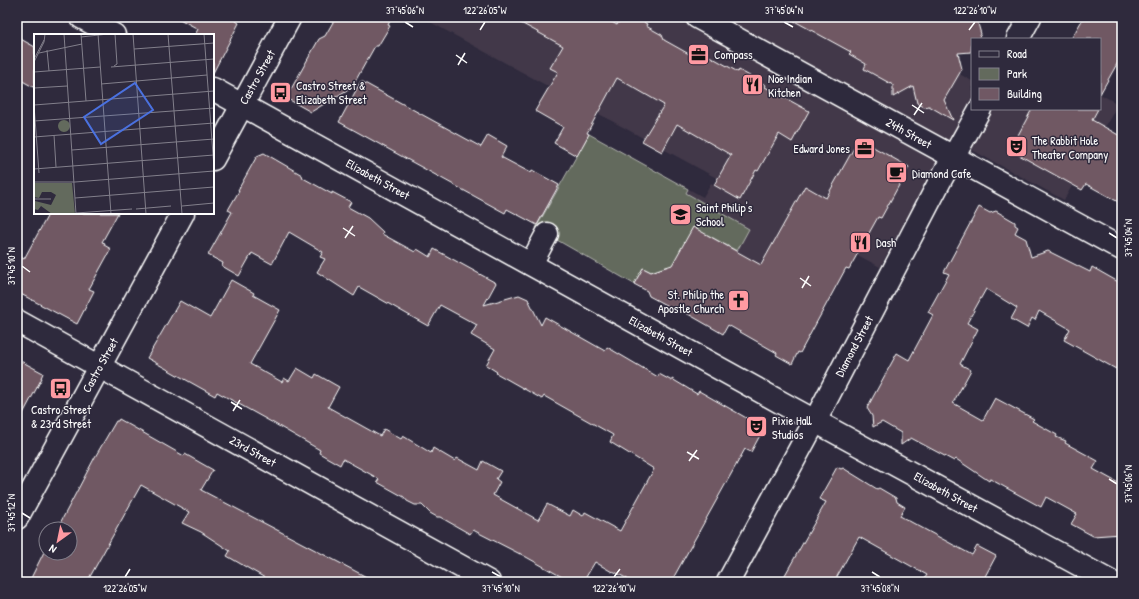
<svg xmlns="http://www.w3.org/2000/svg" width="1139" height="599" font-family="'Patrick Hand',sans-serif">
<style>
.built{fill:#423849}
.green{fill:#636a5d;stroke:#b1b4ae}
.building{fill:#705864;stroke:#fff}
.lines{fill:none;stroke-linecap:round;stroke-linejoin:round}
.minor-casing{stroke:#fff;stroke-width:25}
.minor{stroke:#2f2a3d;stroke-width:22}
.ticks{fill:none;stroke:#fff;stroke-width:1.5}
.labels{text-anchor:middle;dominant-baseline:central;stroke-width:3;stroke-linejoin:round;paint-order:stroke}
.poi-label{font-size:12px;fill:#fff;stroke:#2f2a3d;text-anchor:start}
.street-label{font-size:12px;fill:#fff;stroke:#2f2a3d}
.inset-road{fill:none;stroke:#827f8b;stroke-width:1}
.view{fill:#4a71e0;fill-opacity:0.15;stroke:#4a71e0;stroke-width:2}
.inset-edge{fill:none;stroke:#fff;stroke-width:2}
.neatline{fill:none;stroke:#fff;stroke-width:1.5}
.ticks-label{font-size:10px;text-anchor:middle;fill:#fff}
</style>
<rect width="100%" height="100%" fill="#2f2a3d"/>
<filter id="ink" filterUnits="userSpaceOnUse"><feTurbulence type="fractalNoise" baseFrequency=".025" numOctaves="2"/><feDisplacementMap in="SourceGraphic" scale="8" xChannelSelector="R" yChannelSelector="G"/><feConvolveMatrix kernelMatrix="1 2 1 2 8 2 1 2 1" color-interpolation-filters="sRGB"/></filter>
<g filter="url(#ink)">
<path class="built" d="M421,17H903L892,37L972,81V109H1100V94L1118,104L1064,200L950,138L880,267L809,229L761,265L712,237L673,309L649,296L647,291L536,228L589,134L703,197L711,183L740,200L744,193Z"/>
<path class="green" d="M589,134L688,189L686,193L749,229L737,251L706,234L689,265L669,272L662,268L651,272L643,268L634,284L536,228Z"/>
<g class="building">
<path d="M176,17H230L239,23L213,73V35H195L198,29Z"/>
<path d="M336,17H392L388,25L390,26L378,46H375L352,87L311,112L286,98L319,39L325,36Z"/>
<path d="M510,17H603L617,25L621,17H635L647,24L646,26L662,35L664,40L689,54L693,47L738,72L739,70L766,85L765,87L809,111L792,142L779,134L758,171L756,170L740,200L714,185L731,155L677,124L662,152L642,141L664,105L617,78L587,133L589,134L577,156L554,143L563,127L535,111L558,72L550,68L563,46Z"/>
<path d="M787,17H976L981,34L978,39H972L971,52L958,53L962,69L944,100L953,120L929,106L924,107L917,103L913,86L893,97V85L864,69L866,64L849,54L851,52Z"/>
<path d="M1084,17H1122V55L1100,94V39H1071Z"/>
<path d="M17,37L35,47V88L17,78Z"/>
<path d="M361,81L481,147L488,135L507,146L501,157L531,173L532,170L559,185L537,225L507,209L505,213L339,122Z"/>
<path d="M1032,109H1098L1092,120L1122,137V204L1086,184L1082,190L1010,150Z"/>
<path d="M859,139L909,167L881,218L878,217L849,269L846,268L800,353L798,352L792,364L776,355L777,353L728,325L723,334L674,306L673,309L649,296L647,291L634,284L643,268L651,272L672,265L693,227L761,265L805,186L826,198Z"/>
<path d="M264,153L302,175L303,178L332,194V192L351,202L348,207L368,218L383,232L382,234L415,252L417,249L430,257L434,249L496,283L484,305L519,295L528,299L541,325L545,317L605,351L607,347L658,377L659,374L672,381V379L697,394L699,391L764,428L751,452L745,449L671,582H633L613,571L612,572L595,562L583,582H571L519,553L520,554L473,530L470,534L440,517H437L430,513L422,505H415L407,501L404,497L377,482L379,479L343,459L340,465L319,453L320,450L275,424L217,392L215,396L147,358L180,301L210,318L231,280L254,293L253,295L280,310L250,364L282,382L284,378L289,381L297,368L314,378L316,374L339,387L328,407L380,436L384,429L401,439L403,436L431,453L433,448L455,461L457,458L479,470L483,461L501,471L496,479L500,482L493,495L538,520L547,504L570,516L573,510L583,516L585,512L620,531L654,469L610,442L613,435L544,396L542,399L496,373L497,372L486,365L495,349L471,335L477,325L440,305L428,326L359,287L354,296L317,272L325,259L320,257L323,252L289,232L272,264L252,253L239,276L222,266L223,263L208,255L232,212L228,210L239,191L238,190L257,156Z"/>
<path d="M979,207L990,213L996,211L1015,222V225L1018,227L1015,233L1026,239L1031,257L1048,251L1090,272L1092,267L1122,284V358L1116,369L1064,340L1070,329L1039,311L1035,320L1032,318L1027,328L1011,319L1017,308L986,289L967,323L978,329L960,364L971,370L953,403L983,420L995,398L1034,419L1032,421L1057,435L1056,437L1066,441L1065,443L1098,461L1093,469L1122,485V534L1093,536L1071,524L1077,514L1046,497L1041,507L990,479L989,481L956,459L954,461L911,438L901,445V433L882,422L873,427L872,416L867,408L897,353L909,360L933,315L928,312L949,274L944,272Z"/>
<path d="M49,213H118L102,242L105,243L104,245L111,249L89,289L94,291L77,324L17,292V255L24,259Z"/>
<path d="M17,359L43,373L41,378H42L17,425Z"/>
<path d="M119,419L184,456L185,454L213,470L201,490L376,582H272L227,556L230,551L201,532L182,523L189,512L141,485L87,582H29L46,548V553H70V529H57L95,457L116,421H118Z"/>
<path d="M837,467L841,469L843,468L877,489L879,488L896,498L897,502L905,507L900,516L972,555L977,546L996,556L982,582H922L927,575L859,537L834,582H781L826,502L819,499Z"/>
</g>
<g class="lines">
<defs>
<g id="minor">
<path d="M81,17L114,35"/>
<path d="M697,17L1122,249"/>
<path d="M1018,39L1030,17"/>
<path d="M213,89L791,408L1111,582"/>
<path d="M213,159L290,17"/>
<path d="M531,264L547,234"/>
<path d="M17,321L489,582"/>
<path d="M17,518L183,213"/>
<path d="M728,582L815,421L940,181L980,109"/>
</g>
</defs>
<use href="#minor" class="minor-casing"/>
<use href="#minor" class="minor"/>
</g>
</g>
<path class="ticks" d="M405,22L413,27M784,22L793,27M480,30L485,22M969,30L975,22M456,55L467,63M458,65L465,53M912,105L924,113M914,115L922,103M343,228L355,236M1109,233L1117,238M345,238L353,226M22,266L30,272M800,278L811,286M802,288L809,276M231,402L242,409M233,411L240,400M687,452L699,459M689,461L697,450M1109,479L1117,484M22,513L30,518M492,572L501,577M872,572L880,577M125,577L130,569M614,577L620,569"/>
<defs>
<symbol id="office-square" viewBox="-11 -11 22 22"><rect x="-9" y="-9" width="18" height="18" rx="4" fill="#ff9aa2" stroke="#2f2a3d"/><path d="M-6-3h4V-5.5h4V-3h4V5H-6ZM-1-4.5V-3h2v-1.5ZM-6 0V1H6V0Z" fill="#111"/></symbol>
<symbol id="restaurant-square" viewBox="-11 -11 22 22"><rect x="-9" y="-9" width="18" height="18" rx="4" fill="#ff9aa2" stroke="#2f2a3d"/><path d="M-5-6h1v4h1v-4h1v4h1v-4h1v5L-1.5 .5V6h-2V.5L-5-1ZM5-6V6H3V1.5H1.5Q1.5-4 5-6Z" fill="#111"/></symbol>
<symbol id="bus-square" viewBox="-11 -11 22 22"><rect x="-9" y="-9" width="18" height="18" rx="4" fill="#ff9aa2" stroke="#2f2a3d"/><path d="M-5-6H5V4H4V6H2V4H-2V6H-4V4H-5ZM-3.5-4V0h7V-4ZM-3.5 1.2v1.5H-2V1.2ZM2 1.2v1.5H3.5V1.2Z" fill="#111"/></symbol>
<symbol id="theatre-square" viewBox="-11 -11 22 22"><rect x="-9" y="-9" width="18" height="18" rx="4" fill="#ff9aa2" stroke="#2f2a3d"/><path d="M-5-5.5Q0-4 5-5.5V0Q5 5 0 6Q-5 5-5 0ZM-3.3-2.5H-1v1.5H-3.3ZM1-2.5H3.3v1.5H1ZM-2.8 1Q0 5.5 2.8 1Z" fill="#111"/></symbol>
<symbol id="cafe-square" viewBox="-11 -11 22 22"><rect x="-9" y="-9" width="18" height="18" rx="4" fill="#ff9aa2" stroke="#2f2a3d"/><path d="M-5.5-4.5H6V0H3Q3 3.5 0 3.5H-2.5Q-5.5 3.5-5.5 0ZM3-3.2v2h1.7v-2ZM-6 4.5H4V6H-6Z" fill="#111"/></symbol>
<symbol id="school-square" viewBox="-11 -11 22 22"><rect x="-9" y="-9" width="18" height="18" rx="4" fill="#ff9aa2" stroke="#2f2a3d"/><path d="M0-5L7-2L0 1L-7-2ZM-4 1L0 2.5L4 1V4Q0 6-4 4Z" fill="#111"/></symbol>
<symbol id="church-square" viewBox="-11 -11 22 22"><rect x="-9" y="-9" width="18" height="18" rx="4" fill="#ff9aa2" stroke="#2f2a3d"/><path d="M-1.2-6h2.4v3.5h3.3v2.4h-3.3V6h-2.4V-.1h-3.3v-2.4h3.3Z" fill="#111"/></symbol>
</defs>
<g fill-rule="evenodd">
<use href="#office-square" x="686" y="42" width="25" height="25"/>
<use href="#restaurant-square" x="740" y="72" width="25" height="25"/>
<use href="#bus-square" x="268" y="80" width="25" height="25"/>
<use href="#theatre-square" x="1004" y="134" width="25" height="25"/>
<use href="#office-square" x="852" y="136" width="25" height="25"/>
<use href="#cafe-square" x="884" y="160" width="25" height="25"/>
<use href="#school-square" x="668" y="202" width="25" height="25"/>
<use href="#restaurant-square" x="848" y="230" width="25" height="25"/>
<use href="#church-square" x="726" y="288" width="25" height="25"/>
<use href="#bus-square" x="48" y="376" width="25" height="25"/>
<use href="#theatre-square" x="744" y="414" width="25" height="25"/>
</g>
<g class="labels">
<g class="poi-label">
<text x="714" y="54">Compass</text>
<text x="768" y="78">Noe Indian<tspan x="768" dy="14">Kitchen</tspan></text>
<text x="296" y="85">Castro Street &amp;<tspan x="296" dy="14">Elizabeth Street</tspan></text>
<text x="1032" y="140">The Rabbit Hole<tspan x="1032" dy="14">Theater Company</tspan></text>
<text x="850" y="148" text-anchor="end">Edward Jones</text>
<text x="912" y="173">Diamond Cafe</text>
<text x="696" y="207">Saint Philip's<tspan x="696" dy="14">School</tspan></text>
<text x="876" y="242">Dash</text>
<text x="724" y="294" text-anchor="end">St. Philip the<tspan x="724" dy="14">Apostle Church</tspan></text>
<text x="61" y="409" text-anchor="middle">Castro Street<tspan x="61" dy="14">&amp; 23rd Street</tspan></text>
<text x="772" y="420">Pixie Hall<tspan x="772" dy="14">Studios</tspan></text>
</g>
<g class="street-label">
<text transform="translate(257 77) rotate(-61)">Castro Street</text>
<text transform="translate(909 133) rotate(29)">24th Street</text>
<text transform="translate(378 179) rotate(29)">Elizabeth Street</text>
<text transform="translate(661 336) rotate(29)">Elizabeth Street</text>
<text transform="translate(854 346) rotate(-62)">Diamond Street</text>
<text transform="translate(100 365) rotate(-61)">Castro Street</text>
<text transform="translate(253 451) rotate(29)">23rd Street</text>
<text transform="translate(946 492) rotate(29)">Elizabeth Street</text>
</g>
</g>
<g transform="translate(34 34)">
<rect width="180" height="180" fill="#2f2a3d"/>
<path d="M24 92a6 6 0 1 1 12 0a6 6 0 1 1-12 0ZM0,149H38L41,180H18L7,172L4,176L0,175L1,167L17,171L22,161L17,158H8L5,164L0,163Z" fill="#636a5d"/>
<path class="inset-road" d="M30,0L42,180M47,0L52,67M64,0L77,180M99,0L112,180M134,0L148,180M170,0L180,134M47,3L74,0M100,15L180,9M13,16L15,37M5,19L48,10M0,25L10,6M0,28L10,8L11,0M80,32L83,30L81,0M77,33L180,25M0,38L66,33M67,50L173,41M0,54L33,52M0,71L180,57M0,71L5,139M0,87L180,74M20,101L22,133M0,103L180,89M38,116L180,105M0,135L180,121M0,148H41L180,137M41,164L180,153M0,165H17M148,172L180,169M102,175L137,172M42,179L98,175"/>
<path class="view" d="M101,49L119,76L67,110L50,83Z"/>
<rect width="180" height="180" class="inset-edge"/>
</g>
<rect width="1139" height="599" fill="none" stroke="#2f2a3d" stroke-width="44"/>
<rect x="971" y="38" width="130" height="72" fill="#2f2a3d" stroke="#827f8b"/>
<rect x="979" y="51" width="20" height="6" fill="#2f2a3d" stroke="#827f8b"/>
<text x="1007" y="58" font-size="12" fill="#ffffff">Road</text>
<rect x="979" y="68" width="20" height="12" fill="#636a5d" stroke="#827f8b"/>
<text x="1007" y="78" font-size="12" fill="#ffffff">Park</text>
<rect x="979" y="88" width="20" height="12" fill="#705864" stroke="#827f8b"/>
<text x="1007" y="98" font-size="12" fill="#ffffff">Building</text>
<g transform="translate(58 541) rotate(213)"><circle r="19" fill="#2f2a3d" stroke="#827f8b"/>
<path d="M0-3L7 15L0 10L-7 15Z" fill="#ff9aa2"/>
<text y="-6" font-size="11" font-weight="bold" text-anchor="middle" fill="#ffffff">N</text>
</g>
<rect x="22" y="22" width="1095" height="555" class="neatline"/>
<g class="ticks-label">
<text x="405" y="14">37°45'06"N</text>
<text x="485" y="14">122°26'05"W</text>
<text x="784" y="14">37°45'04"N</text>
<text x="975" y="14">122°26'10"W</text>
<text transform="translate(1128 238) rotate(-90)" y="4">37°45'04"N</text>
<text transform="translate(11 266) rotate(-90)" y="4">37°45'10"N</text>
<text transform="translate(1128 484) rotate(-90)" y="4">37°45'06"N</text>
<text transform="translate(11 513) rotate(-90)" y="4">37°45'12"N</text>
<text x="125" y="592">122°26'05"W</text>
<text x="501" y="592">37°45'10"N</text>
<text x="614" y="592">122°26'10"W</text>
<text x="880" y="592">37°45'08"N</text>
</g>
</svg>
